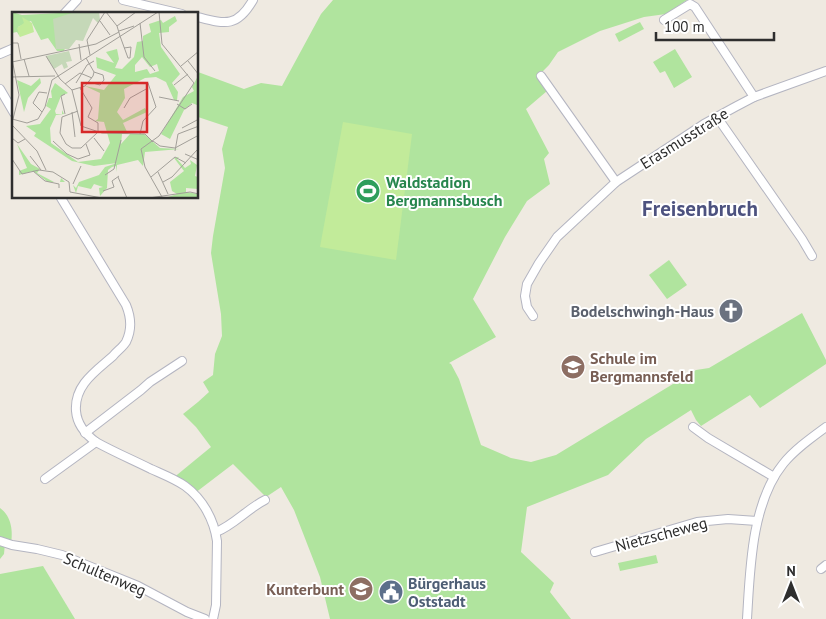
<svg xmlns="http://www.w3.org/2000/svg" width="826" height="619" font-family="'PT Sans',sans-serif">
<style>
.green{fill:#b0e49e}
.pitch{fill:#c2eb9a}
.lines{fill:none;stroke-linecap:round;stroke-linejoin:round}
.minor-casing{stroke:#b4b5c1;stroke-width:10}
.minor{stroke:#fff;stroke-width:8}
.labels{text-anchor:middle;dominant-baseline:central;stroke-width:4;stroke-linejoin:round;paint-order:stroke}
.street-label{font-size:16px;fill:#2e2e2e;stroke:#fff}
.leisure-label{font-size:16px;font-weight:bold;fill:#27864d;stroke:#fff;text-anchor:start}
.worship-label{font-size:16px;font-weight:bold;fill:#5b616d;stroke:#fff;text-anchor:end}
.education-label{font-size:16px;font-weight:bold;fill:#785e54;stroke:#fff;text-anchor:start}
.service-label{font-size:16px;font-weight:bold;fill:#4e5e75;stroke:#fff;text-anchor:start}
.district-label{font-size:21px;font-weight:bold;fill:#4d527f;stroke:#fff}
.inset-road{fill:none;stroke:#a29f99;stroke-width:1}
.view{fill:#d62828;fill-opacity:0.15;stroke:#d62828;stroke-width:2.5}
.inset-edge{fill:none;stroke:#2e2e2e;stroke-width:2.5}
</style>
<rect width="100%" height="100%" fill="#efeae1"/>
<g class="green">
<path d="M333,0H687L666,14L644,17L600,31L558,52L549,65L539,75L547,91L526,109L549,153L544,159L550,184L527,201L505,237L473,299L496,337L449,363L451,364L459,379L481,445L511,458L531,462L556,455L696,370L709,368L802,313L826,360V364L760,408L750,395L701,426L696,420L691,410L646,439L608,475L527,507L521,552L554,583L550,592L571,619H330L320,577L294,510L281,487L266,497L233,464L195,493L172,479L211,447L196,427L183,414L198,402L209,392L203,382L213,375L215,354L222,336L221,314L211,253L213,236L225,168L222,149L228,127L198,117V72L244,89L261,83L282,86L321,14Z"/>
<path d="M640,22L644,29L619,42L615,34Z"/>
<path d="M675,49L692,77L674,88L665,71L660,73L653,62Z"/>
<path d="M669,260L687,285L667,299L649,275Z"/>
<path d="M0,508C12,517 13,531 11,545L5,543L4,554L0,559Z"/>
<path d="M656,555L658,563L620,571L618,563Z"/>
<path d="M43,566L75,619H0V574Z"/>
</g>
<path class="pitch" d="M343,122L412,134L396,260L320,247Z"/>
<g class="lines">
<defs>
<g id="minor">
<path d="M123,0L182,14"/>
<path d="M64,14L77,0"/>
<path d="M198,17C225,24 237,28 253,0"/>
<path d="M664,20L690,4L695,7L754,97"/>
<path d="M0,54L14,48"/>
<path d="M541,76L616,182"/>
<path d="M0,89L14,113"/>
<path d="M717,117L802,239L812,256"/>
<path d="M61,198L126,305C131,317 132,330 126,342C123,347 117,351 113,356C96,371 74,385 76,411C77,424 85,434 96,442C114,452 133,460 151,469C162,474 175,479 185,486C203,499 214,520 217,541L216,605L213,619"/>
<path d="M533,316L527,307L525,296L527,284L539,263L557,237L616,182L704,124L735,107L754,97L826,71"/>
<path d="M693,427L708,438L774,477"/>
<path d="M85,433L141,390L150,382L182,361"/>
<path d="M45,479L96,442"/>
<path d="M216,532C234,525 247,509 265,500"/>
<path d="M0,541L12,545L37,549L62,555L79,562L138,586L187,612L205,619"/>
<path d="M595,552L697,522L728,519L757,521"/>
<path d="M821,569L826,565"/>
<path d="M747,619C750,571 751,504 783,464C794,450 811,438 826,427"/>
</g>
</defs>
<use href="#minor" class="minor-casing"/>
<use href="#minor" class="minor"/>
</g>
<defs>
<symbol id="stadium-disc" viewBox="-11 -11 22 22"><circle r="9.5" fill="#2e9e5b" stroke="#fff"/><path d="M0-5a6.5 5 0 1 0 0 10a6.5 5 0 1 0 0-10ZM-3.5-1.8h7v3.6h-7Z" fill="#fff"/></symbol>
<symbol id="church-disc" viewBox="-11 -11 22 22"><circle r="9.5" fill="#6b7280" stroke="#fff"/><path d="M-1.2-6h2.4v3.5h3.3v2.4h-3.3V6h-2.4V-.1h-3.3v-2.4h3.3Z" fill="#fff"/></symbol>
<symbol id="school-disc" viewBox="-11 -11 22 22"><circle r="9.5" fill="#8d6e63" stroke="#fff"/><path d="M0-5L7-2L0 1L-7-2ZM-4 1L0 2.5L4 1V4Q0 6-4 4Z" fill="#fff"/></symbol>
<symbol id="civic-disc" viewBox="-11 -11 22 22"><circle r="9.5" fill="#5c6f8a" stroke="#fff"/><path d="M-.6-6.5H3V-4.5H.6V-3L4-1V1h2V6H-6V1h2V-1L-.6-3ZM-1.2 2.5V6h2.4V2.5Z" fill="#fff"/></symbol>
</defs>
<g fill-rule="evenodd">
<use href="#stadium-disc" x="354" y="177" width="28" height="28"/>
<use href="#church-disc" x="717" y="297" width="28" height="28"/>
<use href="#school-disc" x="559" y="353" width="28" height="28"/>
<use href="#school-disc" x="347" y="575" width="28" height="28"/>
<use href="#civic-disc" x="377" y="578" width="28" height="28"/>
</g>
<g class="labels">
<g class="street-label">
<text transform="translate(684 138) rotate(-32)">Erasmusstraße</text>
<text transform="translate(661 534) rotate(-15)">Nietzscheweg</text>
<text transform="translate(105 574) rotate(23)">Schultenweg</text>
</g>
<g class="leisure-label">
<text x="386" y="182">Waldstadion<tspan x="386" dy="18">Bergmannsbusch</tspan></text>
</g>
<g class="worship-label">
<text x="714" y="311">Bodelschwingh-Haus</text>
</g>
<g class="education-label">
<text x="590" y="358">Schule im<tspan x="590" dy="18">Bergmannsfeld</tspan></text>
<text x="344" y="589" text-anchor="end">Kunterbunt</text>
</g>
<g class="service-label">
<text x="408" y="583">Bürgerhaus<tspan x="408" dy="18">Oststadt</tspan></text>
</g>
<g class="district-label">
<text x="700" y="208">Freisenbruch</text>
</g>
</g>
<g transform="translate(12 12)">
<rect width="186" height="186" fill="#efeae1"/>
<path d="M0,0L10,3L66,0L52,39H45L36,26L29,28L19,9L6,15L8,25L5,20L0,21ZM163,4L165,9L157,15V20L147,21L149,35L168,62L160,71L166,80L165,88H162L154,70L144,65L133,66L112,77L113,86L105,100L111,108L133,96L135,100L111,111L116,122H110L109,132L118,122H132L148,136L168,137L133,140L131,154L126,148L105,153V160L104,154L100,155L96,158L95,176L88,184L87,176L91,175L82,172L79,177L66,174L64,181L61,173L64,176L67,170L87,163L93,155L105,151L82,154L60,149L22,124L24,121L14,114L28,112L39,97L34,94L37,86H40L39,79L43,71L56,81L49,84L43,99L44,102H50V98L52,102L44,103L38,116L39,131L66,150L89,147L98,131L92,110L83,109L86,107L88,81L73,74L92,78L104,63L85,56L84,45L102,51L94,40L105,37L107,47L103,56L110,57L122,45L125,30L131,29V24L139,20L137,12L149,8L151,11ZM130,45L138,55L145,52L147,59L138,62L135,57L123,60V53ZM186,64L185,93L180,91L172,98L158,127L149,122L171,85L182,79L180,75ZM28,66L29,71L16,86L12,100L5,68L19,74ZM5,132L19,152L28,157L25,161L42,170H48L49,166L53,170H36L21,159L7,163V159L15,156ZM167,145L165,147L173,156L179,152L178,148L185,153L183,164L186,165V177L174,176V180L186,182V185L153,186L165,182L160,179L158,170L172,159L162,146Z" fill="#b0e49e" fill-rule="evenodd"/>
<path d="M63,0H87L88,8L86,11L81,6L71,29L64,28L57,37H44L41,7ZM57,39L60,49L54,50L56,55L52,57L50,52L42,57L34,44Z" fill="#c5d8b8"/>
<path d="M10,5L20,11L22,20L8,25L5,16L12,11Z" fill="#c2eb9a"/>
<path class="inset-road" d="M94,0L105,14L108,24L116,46H118L119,35L112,36M147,0L150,32L182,71M88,9L98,23M128,11L132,45M105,14L124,0M107,19L122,14M0,31H6L9,47M67,32L69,48M78,43L75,28L93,0M34,44L48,67L60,78L69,114L90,121L133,122L141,130M132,45L143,59M0,47L7,83L1,107M12,47L17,64M176,49L187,63M0,50L84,32L107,20M169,54L187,39M0,65L43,64M77,70L88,73L92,68L91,63L82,60M64,71L75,53L82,49M53,72L68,61L80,66M162,73L176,62M68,76L80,96L76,105L86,111V120M60,78L73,74L81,64L82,60L74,46M147,85L167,89M165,92L173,97L180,92M112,96L118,86L136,76M66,99L50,105L48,121L54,132L60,136H69L86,120M30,100L21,91L27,80L35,81M60,100L63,125M53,102L49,84L53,82M0,107L15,111L26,107L33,95L40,68L146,0M0,113L25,139L34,158M170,116L187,107M128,122L131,109L144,95L136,71M0,126L6,131L13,127M82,126L92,139M41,129L55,142L66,147L78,143L74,132M141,129L148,134L163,136L187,123M163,139L166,122L187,114M173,142L187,148M18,144L29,158M0,147L10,162L27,158L41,160L57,170L58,180M21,159L33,169L47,172V176M146,160L156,182M93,163L102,157L109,128M106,165L115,186M139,165L163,145L174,151M151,170L160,165L185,138M61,172L69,154M91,179L102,175L100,169L107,164M58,180L90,186M150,185L133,155L129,137L147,124L182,71M137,186L178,180L187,182"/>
<path class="view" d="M70,71H135V120H70Z"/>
<rect width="186" height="186" class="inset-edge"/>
</g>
<g transform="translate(791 584)" stroke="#ffffff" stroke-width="4" paint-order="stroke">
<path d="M0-4L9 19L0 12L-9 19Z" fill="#2e2e2e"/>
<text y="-8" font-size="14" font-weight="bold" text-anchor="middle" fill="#2e2e2e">N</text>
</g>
<path d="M656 32v8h118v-8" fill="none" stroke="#2e2e2e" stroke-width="2.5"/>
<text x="664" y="32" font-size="15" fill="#2e2e2e" stroke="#ffffff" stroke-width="4" paint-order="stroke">100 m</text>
</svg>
